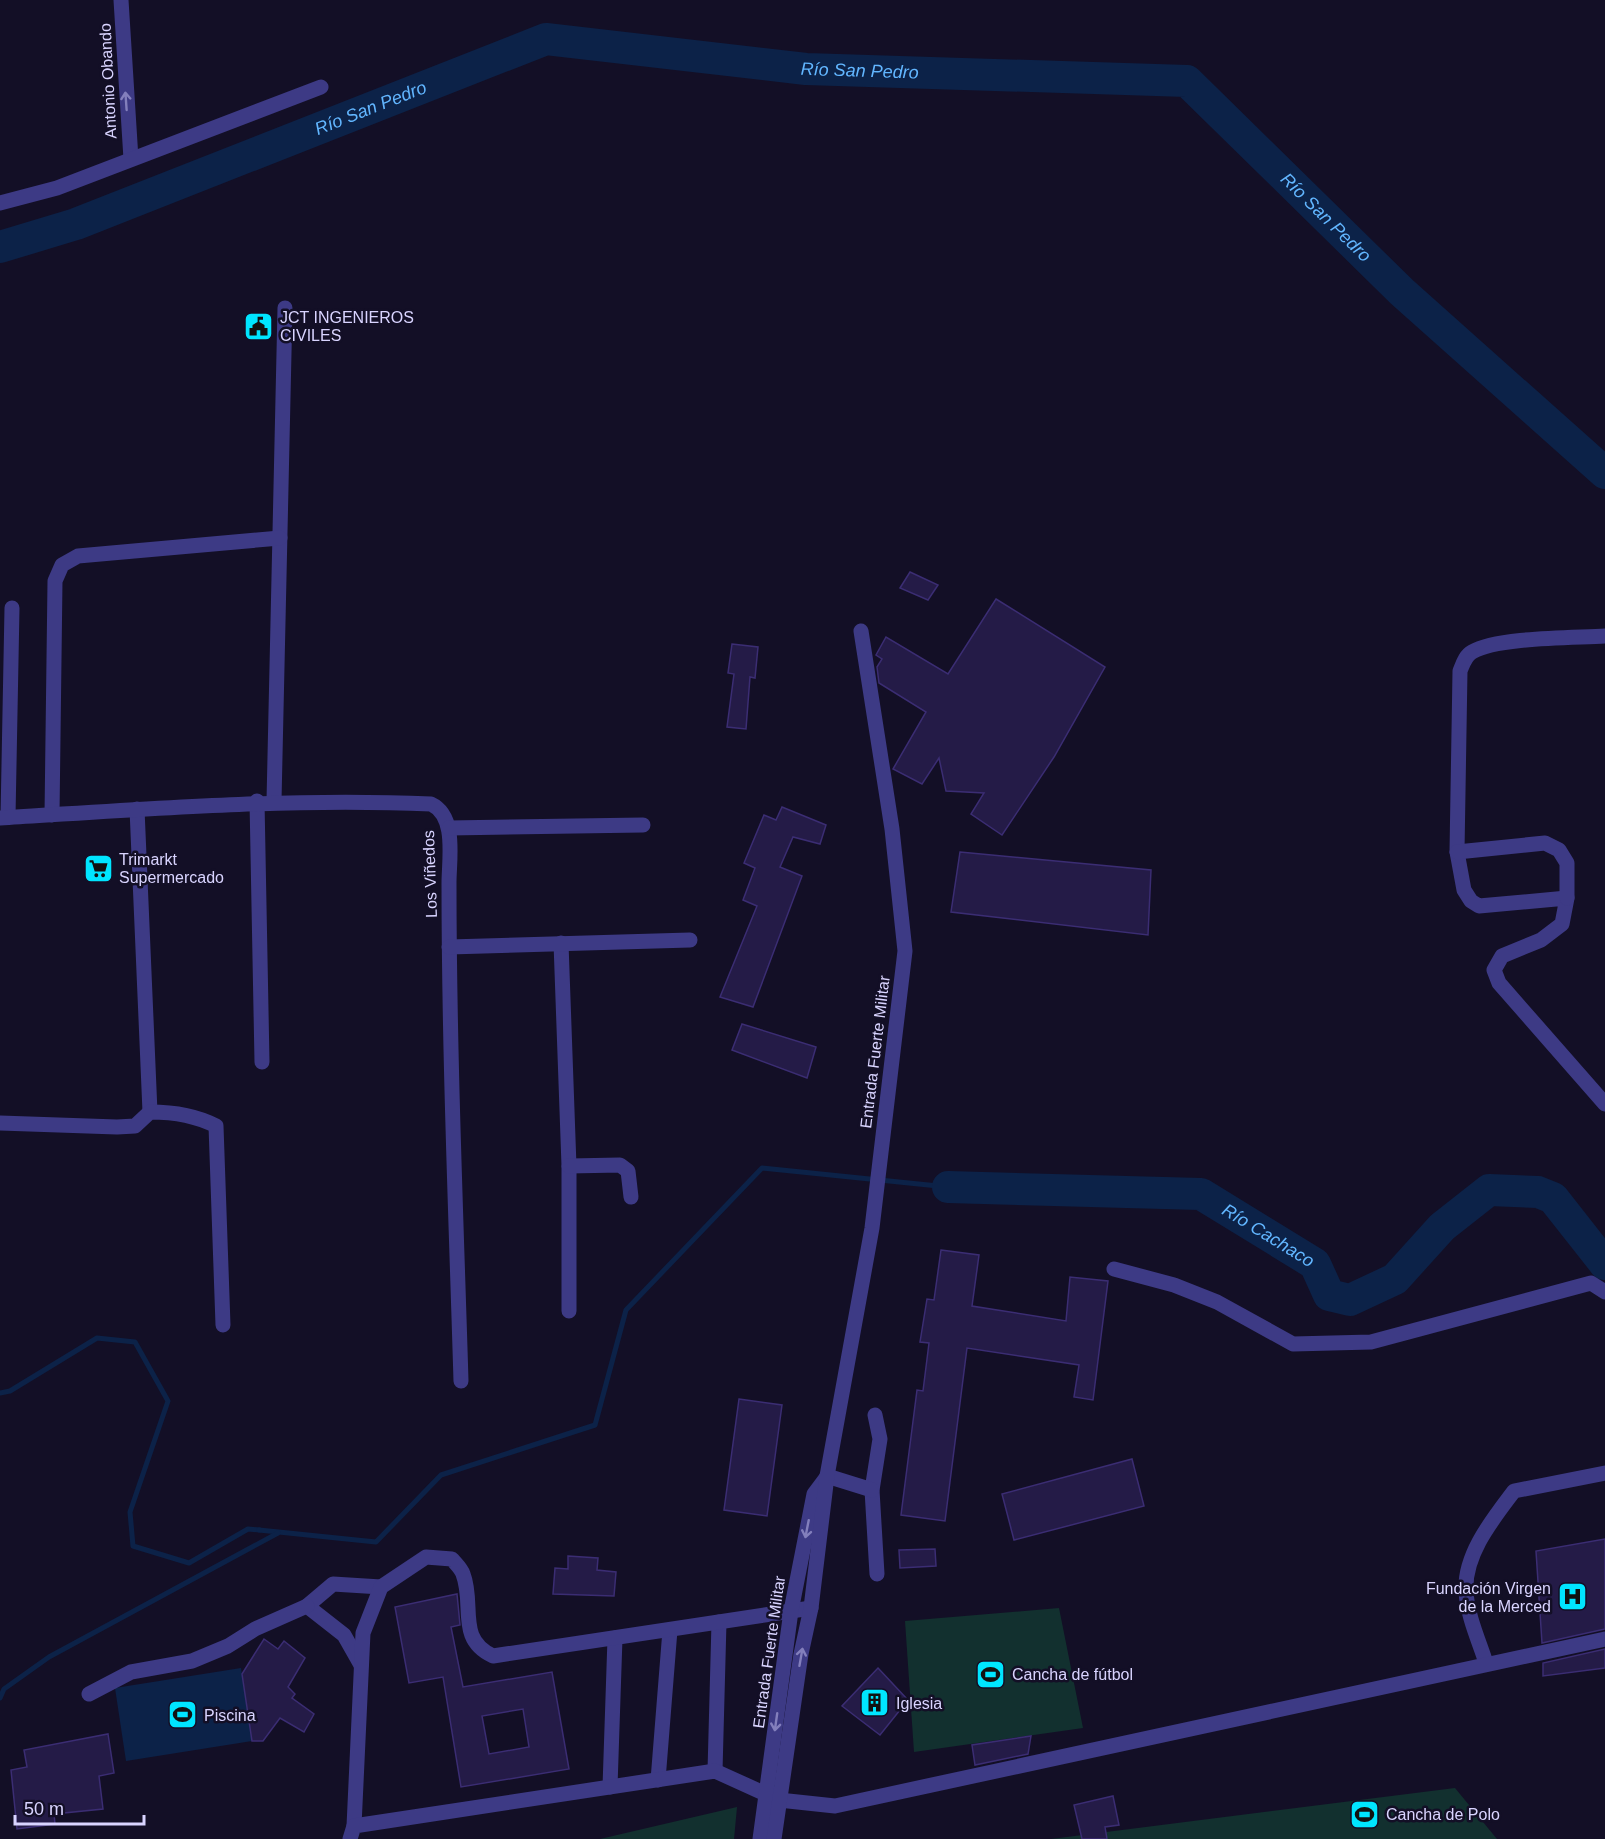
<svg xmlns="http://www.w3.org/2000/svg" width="1605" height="1839" font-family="Arial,sans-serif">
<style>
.green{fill:#12302f}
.water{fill:#0c2248}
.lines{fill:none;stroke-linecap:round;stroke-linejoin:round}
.stream{stroke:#0c2248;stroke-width:5}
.river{stroke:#0c2248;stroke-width:32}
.building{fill:#241b47;stroke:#3b2d73;stroke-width:1.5;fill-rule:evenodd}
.minor{stroke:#3d3a85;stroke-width:15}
.oneway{stroke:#837fbc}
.labels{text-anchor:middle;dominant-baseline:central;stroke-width:5;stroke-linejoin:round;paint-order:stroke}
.street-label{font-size:16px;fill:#d9d4ff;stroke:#130f26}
.poi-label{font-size:16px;fill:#d9d4ff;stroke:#130f26;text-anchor:start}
.water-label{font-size:18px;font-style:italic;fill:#62b6ff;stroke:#130f26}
</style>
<rect width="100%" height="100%" fill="#130f26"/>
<g class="green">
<path d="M1059,1608L1083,1728L914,1752L905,1621Z"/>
<path d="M1455,1788L1497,1839H1051Z"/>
<path d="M737,1807L734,1839H600Z"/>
</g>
<path class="water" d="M241,1668L252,1741L126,1761L115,1688Z"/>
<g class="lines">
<g class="stream">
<path d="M0,1393L10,1391L97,1338L135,1342L168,1401L130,1512L133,1546L189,1563L248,1529L260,1530"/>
<path d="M259,1530L376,1542L441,1475L595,1425L626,1310L762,1168L948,1187"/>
<path d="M0,1698L4,1689L49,1657L278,1533"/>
</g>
<g class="river">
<path id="s1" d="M0,247L76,224L546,39L806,69L1187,81L1402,292L1605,473"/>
<path id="s2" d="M948,1187L1201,1194L1315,1264L1329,1295L1350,1300L1395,1279L1442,1227L1489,1190L1538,1192L1553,1198L1605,1264"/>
</g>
</g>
<g class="building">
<path d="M910,572L938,585L928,600L900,588Z"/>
<path d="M996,599L1105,667L1054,757L1002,835L971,814L984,793L946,791L939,758L922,784L893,769L926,712L879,683L877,667L882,659L876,655L886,637L948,674Z"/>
<path d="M732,644L758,647L755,678L750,677L746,729L727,727L734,674L728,673Z"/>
<path d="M782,807L826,825L820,844L793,837L780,867L802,876L753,1007L720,997L757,906L743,900L755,868L744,863L764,815L776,820Z"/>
<path d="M960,852L1151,870L1148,935L951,912Z"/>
<path d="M104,860L105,874L91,875L90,861Z"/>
<path d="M742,1024L816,1047L807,1078L732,1050Z"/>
<path d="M941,1250L979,1255L972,1306L1066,1321L1070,1277L1108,1281L1093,1400L1074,1397L1079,1365L967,1348L945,1521L901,1515L917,1390L923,1391L929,1343L920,1342L927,1299L934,1300Z"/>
<path d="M739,1399L782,1405L767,1516L724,1510Z"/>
<path d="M1132,1459L1144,1506L1014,1540L1002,1494Z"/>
<path d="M1605,1539V1629L1542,1643L1536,1551Z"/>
<path d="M935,1549L936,1566L900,1568L899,1550Z"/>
<path d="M568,1556L598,1558L597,1570L616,1572L614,1596L553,1594L555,1568L568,1569Z"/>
<path d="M457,1594L460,1625L451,1627L463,1687L552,1672L569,1769L461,1787L443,1677L409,1683L395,1607ZM523,1709L529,1747L489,1754L482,1716Z"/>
<path d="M264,1639L278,1649L284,1641L305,1658L288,1687L295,1694L292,1698L314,1714L304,1732L280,1718L263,1741H252L242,1674Z"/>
<path d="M1605,1649V1668L1543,1676V1663Z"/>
<path d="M878,1668L908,1700L880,1735L842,1706Z"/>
<path d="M108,1734L114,1773L99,1776L103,1809L54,1814L55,1824L17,1829L11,1770L27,1767L24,1750Z"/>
<path d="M1031,1736L1028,1754L975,1765L972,1745Z"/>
<path d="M1113,1796L1119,1825L1105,1827L1107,1839H1082L1074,1805Z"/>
</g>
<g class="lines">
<g class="minor">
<path d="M121,0L131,159"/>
<path d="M0,203L57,188L321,87"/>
<path d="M1605,636C1574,638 1497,637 1472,652C1465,656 1463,664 1460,671L1457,852L1464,890L1471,901L1479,906L1567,898L1562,924L1541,940L1502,956L1494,970L1499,983L1605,1104"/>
<path d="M257,801L262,1062"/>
<path d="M274,801L285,308"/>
<path d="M137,809L150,1112"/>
<path d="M52,815L55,581L62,565L78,556L280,538"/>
<path d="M8,817L12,608"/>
<path d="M0,818C144,809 287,798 431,804C457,816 449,859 449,883C449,1049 456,1215 461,1381"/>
<path d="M449,828L643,825"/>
<path d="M1457,852L1545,843L1559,850L1567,863V898"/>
<path d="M561,943L569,1166V1311"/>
<path d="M449,947L690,940"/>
<path d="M0,1123L117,1127L135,1126L150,1112C174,1112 195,1115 216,1126L223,1325"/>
<path d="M569,1166L620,1165L628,1171L631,1197"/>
<path d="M1114,1269L1174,1285L1217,1302L1293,1344L1371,1342L1591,1283L1605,1292"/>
<path d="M875,1415L880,1439L872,1490L877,1574"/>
<path d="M827,1476L872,1490"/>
<path d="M1486,1663C1479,1641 1467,1615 1466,1591C1464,1554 1493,1519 1514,1491L1605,1473"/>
<path d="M361,1665L344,1635L307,1606L333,1584L381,1587"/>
<path d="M89,1694L131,1672L192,1661L228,1646L255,1629L307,1606"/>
<path d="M715,1771L719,1622"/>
<path d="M658,1780L670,1630"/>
<path d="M610,1787L615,1638"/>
<path d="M354,1826L363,1633L381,1587L426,1557L452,1559C455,1563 461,1568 463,1574C475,1605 456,1639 493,1656L811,1608"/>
<path d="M350,1839L354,1826L715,1771L779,1800L835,1806L1605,1639"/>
<path d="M760,1839L791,1611L814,1494L826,1478"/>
<path d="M774,1839L801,1654L811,1608L827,1476L872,1228L905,951L892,829L861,631"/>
</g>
</g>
<defs><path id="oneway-shaft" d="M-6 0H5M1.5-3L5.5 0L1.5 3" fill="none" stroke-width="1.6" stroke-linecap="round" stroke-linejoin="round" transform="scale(1.5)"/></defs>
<g class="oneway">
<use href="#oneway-shaft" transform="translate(126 101) rotate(-94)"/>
<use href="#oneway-shaft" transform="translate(807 1529) rotate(101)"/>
<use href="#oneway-shaft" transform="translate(801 1657) rotate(-80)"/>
<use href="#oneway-shaft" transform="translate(776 1722) rotate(98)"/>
</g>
<defs>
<symbol id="civic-square" viewBox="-11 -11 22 22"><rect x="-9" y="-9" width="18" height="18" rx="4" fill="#00e5ff" stroke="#130f26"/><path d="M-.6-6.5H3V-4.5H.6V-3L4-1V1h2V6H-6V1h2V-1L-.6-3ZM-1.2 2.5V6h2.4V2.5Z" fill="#111"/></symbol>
<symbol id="supermarket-square" viewBox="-11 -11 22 22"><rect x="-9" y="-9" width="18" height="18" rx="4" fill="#00e5ff" stroke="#130f26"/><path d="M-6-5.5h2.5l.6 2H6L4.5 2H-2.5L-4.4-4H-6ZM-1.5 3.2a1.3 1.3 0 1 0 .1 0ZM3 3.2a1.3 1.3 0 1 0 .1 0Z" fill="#111"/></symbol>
<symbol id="hospital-square" viewBox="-11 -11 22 22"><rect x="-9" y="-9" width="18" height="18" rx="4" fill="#00e5ff" stroke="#130f26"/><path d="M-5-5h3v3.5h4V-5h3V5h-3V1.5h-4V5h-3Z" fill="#111"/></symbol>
<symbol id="stadium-square" viewBox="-11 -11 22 22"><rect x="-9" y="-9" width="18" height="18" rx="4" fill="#00e5ff" stroke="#130f26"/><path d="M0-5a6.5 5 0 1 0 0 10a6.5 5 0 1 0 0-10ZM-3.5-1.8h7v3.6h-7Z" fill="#111"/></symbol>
<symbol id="building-square" viewBox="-11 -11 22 22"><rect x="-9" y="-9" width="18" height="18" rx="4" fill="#00e5ff" stroke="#130f26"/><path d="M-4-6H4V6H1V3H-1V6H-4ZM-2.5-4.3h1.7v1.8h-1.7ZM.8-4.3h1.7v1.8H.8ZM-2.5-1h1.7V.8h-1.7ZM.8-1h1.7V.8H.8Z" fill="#111"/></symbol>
</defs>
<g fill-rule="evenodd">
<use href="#civic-square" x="242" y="310" width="33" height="33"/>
<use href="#supermarket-square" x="82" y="852" width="33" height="33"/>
<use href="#hospital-square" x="1556" y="1580" width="33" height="33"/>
<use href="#stadium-square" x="974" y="1658" width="33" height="33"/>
<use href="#building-square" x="858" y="1686" width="33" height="33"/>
<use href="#stadium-square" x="166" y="1698" width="33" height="33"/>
<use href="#stadium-square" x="1348" y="1798" width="33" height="33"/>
</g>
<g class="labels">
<g class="street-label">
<text transform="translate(108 81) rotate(-93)">Antonio Obando</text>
<text transform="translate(430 874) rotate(-92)">Los Viñedos</text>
<text transform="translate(875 1052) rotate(-83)">Entrada Fuerte Militar</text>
<text transform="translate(769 1652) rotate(-82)">Entrada Fuerte Militar</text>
</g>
<g class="poi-label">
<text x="280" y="317">JCT INGENIEROS<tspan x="280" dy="18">CIVILES</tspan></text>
<text x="119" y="859">Trimarkt<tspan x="119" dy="18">Supermercado</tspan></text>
<text x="1551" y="1588" text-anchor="end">Fundación Virgen<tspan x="1551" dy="18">de la Merced</tspan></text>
<text x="1012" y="1674">Cancha de fútbol</text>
<text x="896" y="1703">Iglesia</text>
<text x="204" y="1715">Piscina</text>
<text x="1386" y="1814">Cancha de Polo</text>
</g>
<g class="water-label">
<text stroke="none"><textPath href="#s1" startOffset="900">Río San Pedro</textPath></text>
<text stroke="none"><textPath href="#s1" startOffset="396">Río San Pedro</textPath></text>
<text stroke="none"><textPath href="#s1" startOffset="1422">Río San Pedro</textPath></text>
<text stroke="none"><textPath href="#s2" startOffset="332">Río Cachaco</textPath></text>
</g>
</g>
<path d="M15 1815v9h129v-9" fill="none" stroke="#d9d4ff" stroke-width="3"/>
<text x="24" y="1815" font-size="18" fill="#d9d4ff" stroke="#130f26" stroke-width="4.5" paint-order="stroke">50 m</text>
</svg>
